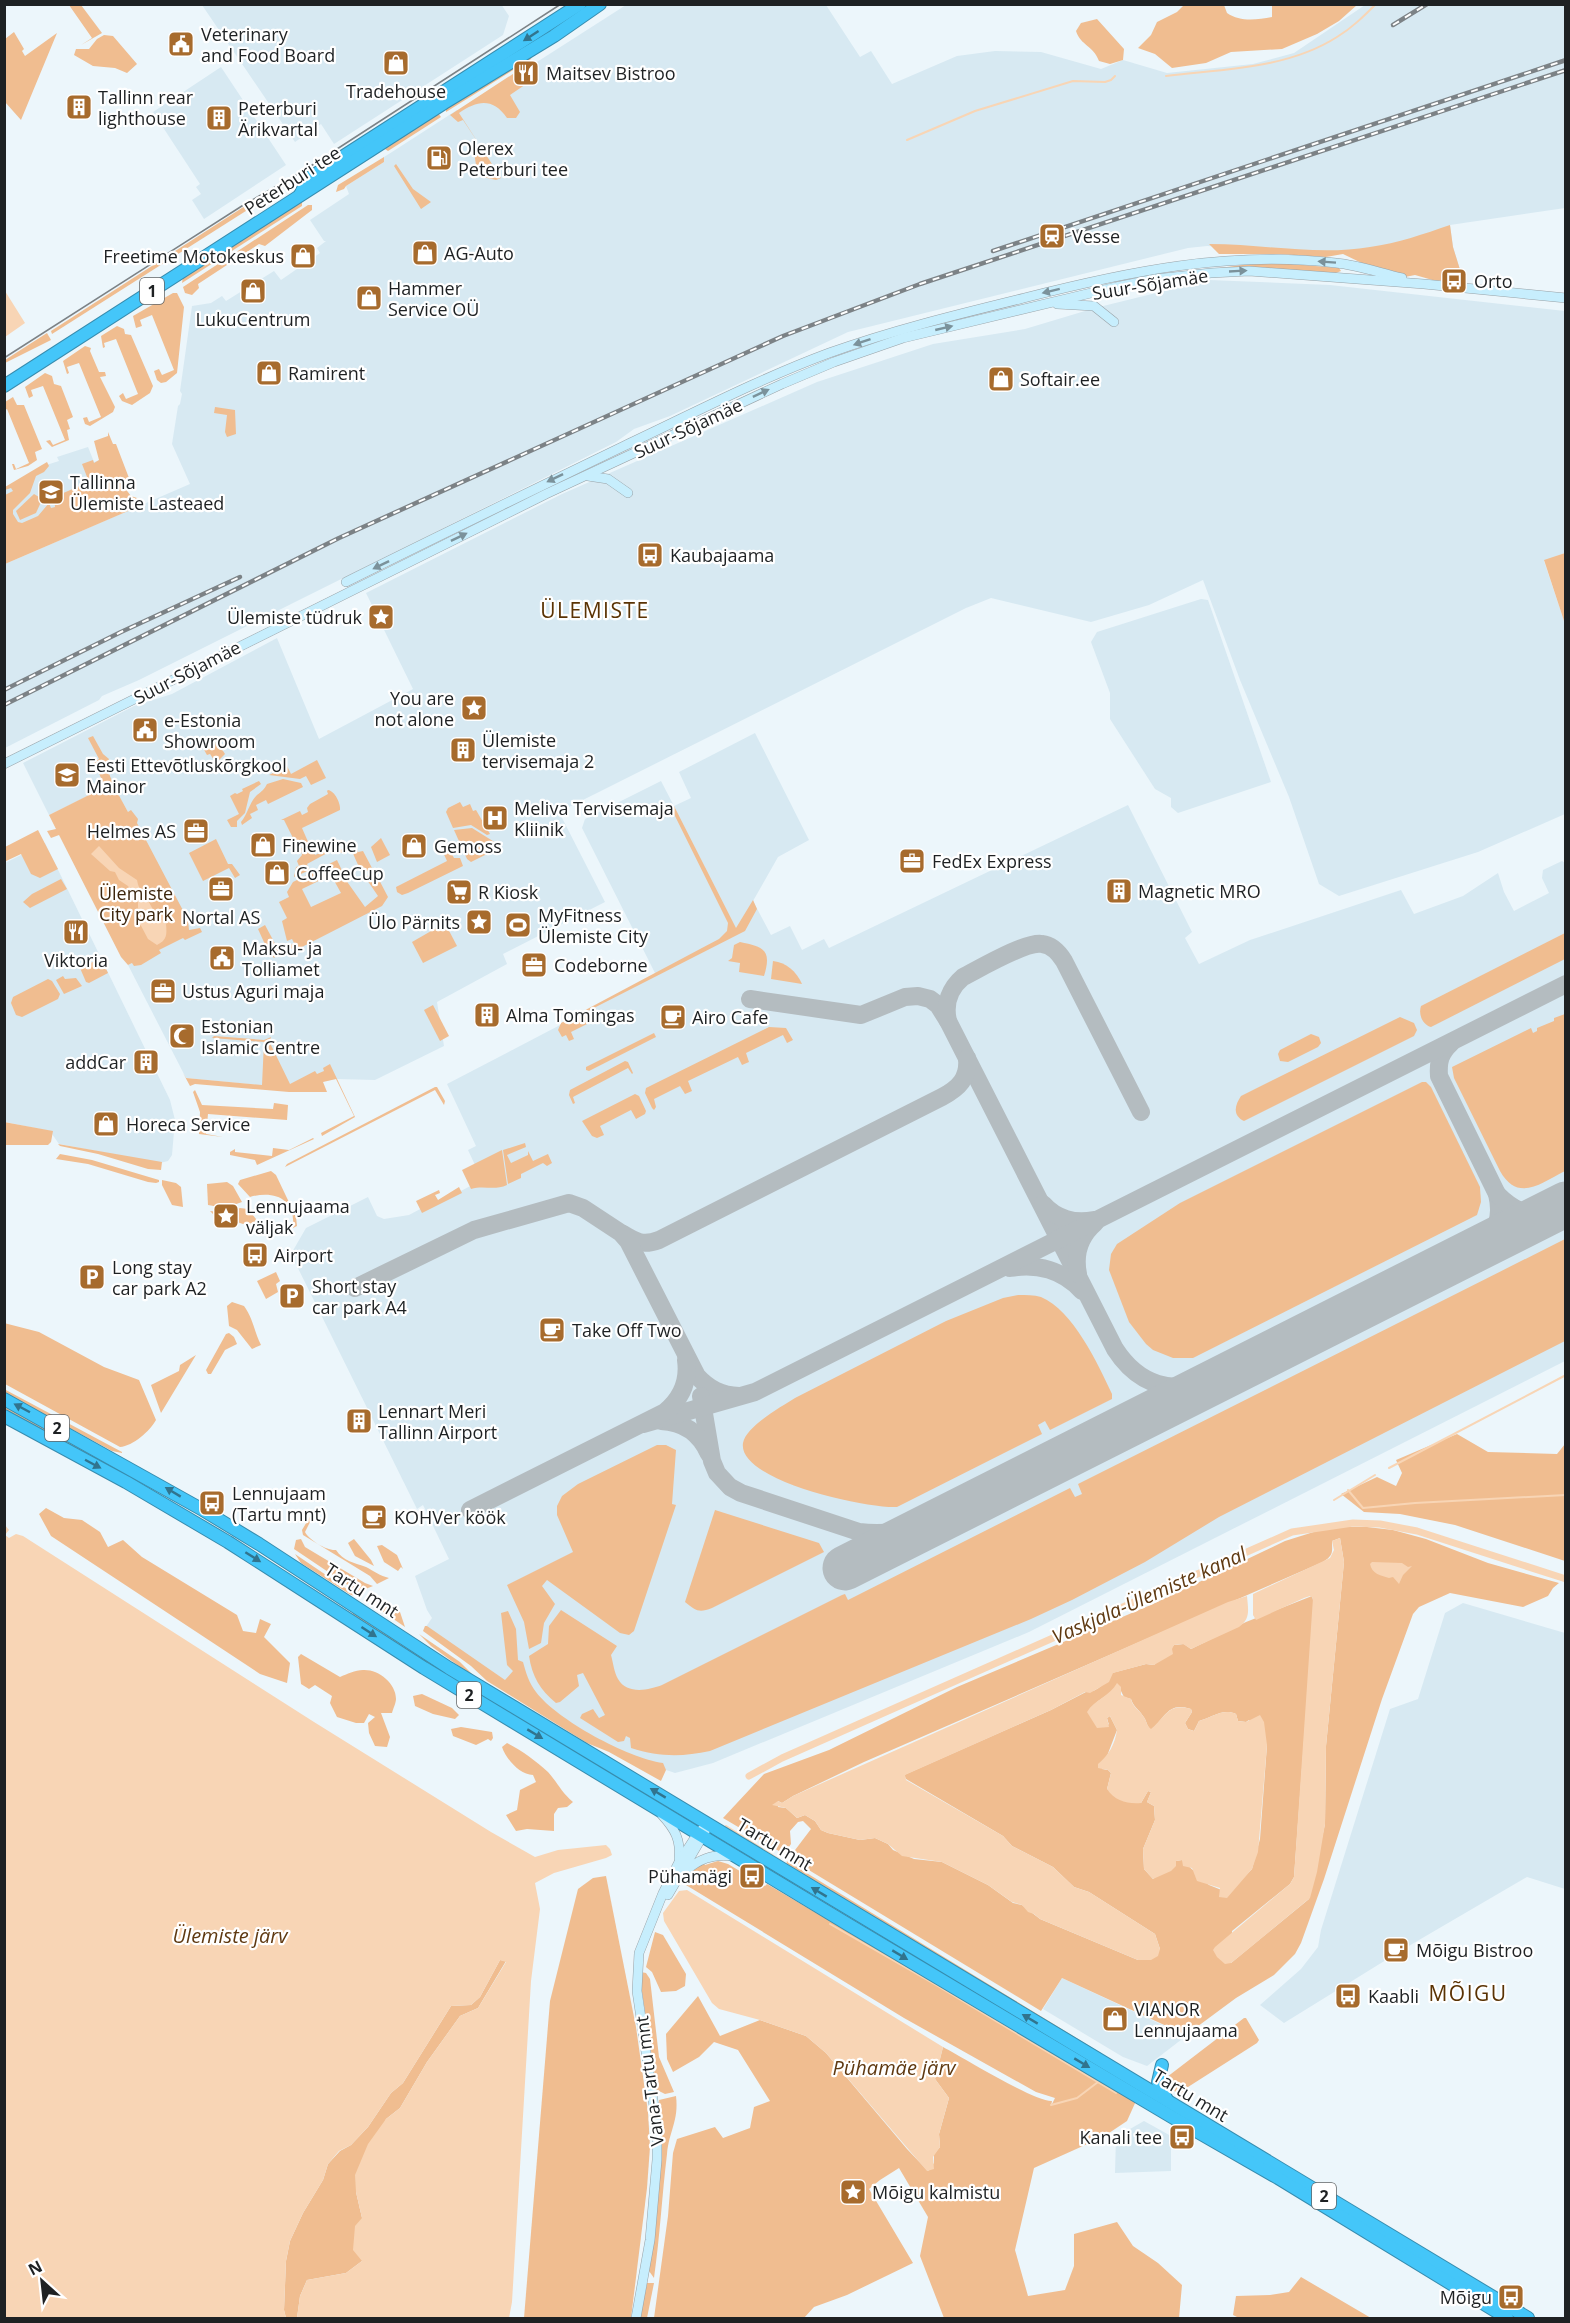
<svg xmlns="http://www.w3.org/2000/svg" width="1570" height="2323" font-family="'Open Sans',sans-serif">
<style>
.built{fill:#d7e9f2}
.green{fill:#f0bd90;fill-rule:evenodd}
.water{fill:#f8d5b5}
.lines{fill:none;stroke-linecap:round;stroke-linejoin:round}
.stream{stroke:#f8d5b5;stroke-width:2}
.canal{stroke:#f8d5b5;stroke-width:7}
.taxiway{stroke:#b4bcc0;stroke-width:18}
.runway{stroke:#b4bcc0;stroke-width:45}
.secondary-casing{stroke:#99a2a7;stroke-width:10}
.highway-casing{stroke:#378cae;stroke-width:14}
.secondary{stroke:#c7eefd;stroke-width:9}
.highway{stroke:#44c6f9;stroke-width:12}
.tram{stroke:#7c8286;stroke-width:1.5}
.rail-casing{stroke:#7c8286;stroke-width:4.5}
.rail{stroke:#fff;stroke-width:2;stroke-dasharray:7;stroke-linecap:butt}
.oneway{fill:#31748e}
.oneway2{fill:#7b929b}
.labels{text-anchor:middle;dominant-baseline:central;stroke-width:4.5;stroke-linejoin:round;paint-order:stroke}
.shield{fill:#fff;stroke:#626465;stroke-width:1.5}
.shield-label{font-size:16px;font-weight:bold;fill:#1e2123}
.poi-label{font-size:18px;fill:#1e2123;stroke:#fff;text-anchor:start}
.street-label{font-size:18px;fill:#1e2123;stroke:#fff}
.park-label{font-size:18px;fill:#3c250d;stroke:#fff}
.water-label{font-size:20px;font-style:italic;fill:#5f3911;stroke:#fff}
.quarter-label{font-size:21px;letter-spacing:1.5px;fill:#5a3304;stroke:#fff}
</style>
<rect width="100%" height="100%" fill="#ecf6fb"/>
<g class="built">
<path d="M501,4L509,16L503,35L334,144L321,124L295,142L202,5Z"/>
<path d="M626,5H826L860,57L871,51L892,84L957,56L995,51L1041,52L1101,69L1123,60L1167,73L1253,64L1294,53L1365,5H1565V208L1450,225L1453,247L1462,276L1349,251L1320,252L1207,246L1188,248L848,332L670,416L634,429L616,442L139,680L102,696L99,700L5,748V564L190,484L172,444L178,406L180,404L182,394L180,391L192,306L211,303L222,296L226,301L274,271L281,280L320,253L317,248L326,241H324L310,220L349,194L346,186L384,162V157L392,152L457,110L459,112Z"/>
<path d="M221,67L286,165L204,219L192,200L201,194L196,187L200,184L153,112Z"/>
<path d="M1209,280L1330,285L1565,311V553L1544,561L1565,624V814L1478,852L1339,896L1319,884L1289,797L1240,680L1203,580L1149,605L1091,622L991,598L966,608L559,812L605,902L503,954L507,964L437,1002L444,1046L375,1080L336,1079L288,1088L186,1078L128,965L189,934L139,827L128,812L112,784L49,815L23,763L134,706L172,694L277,638L319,739L413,689L366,593L562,494L817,382L933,344L1025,329L1095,308Z"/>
<path d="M88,447L94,462L100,460L93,493L4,533V490L40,467L59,461L57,457Z"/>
<path d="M1201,599L1208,600L1271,782L1178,813L1171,807V798L1155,789L1110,719V693L1091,642L1097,632Z"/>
<path d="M755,733L809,840L778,857L753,901L771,935L790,926L802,950L824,939L829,948L1128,805L1192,932L1185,938L1199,964L1250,940L1401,890L1414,914L1463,896L1498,873L1504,892L1514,911L1549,893L1542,878L1543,870L1562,861L1565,863V1361L1029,1632L713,1763L675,1773L587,1743L425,1628L432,1618L427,1610L415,1576L449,1559L423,1505L417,1509L291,1254L306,1228L368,1197L377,1216L384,1219L409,1215L424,1207L426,1209L482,1180L468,1150L476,1146L447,1084L656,975L582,828L585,819L661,781L674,806L691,798L679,772Z"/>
<path d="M45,843L170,1100L175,1120L172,1155L168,1161L160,1163L59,1144L50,1131L5,1122V863Z"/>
<path d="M1463,1603L1565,1633V1889L1527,1877L1407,1947L1284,2023L1260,2005L1301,1969L1318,1947L1321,1930L1390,1709L1418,1699L1445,1613Z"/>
<path d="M1062,1978L1186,2036L1147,2066L1123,2057L1043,2009Z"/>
<path d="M1144,2121L1171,2136V2171L1115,2173L1116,2137Z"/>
</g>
<g class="green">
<path d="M1185,4L1224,5L1227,13C1240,22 1256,20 1272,17V5H1357L1339,21L1317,34L1282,49L1231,52L1206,63L1172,68L1155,54L1138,48L1151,35L1157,22L1177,12Z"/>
<path d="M69,5H81L102,33L81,45L92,38Z"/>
<path d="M1097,19L1124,49L1123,60L1110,64L1099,61C1093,45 1081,46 1076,31L1081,23Z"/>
<path d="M14,32L24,49L22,51L25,56L57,33L21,120L5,102V39Z"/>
<path d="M104,35L113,36L137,64L127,73L115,68L93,66L74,55L76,49H89L97,39Z"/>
<path d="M532,56L531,59L446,112V107Z"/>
<path d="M519,70L522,72L518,75L521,80L528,75L532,80L510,95L520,112L516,118H507C493,98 478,100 459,113L501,178L496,180L478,176L474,153L475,150L481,147L463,120L458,122L450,115Z"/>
<path d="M438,113L441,117L388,151L385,149Z"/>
<path d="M384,157V162L346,186L344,189L336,192L338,185Z"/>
<path d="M396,164L413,189L431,202L421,209L394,166Z"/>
<path d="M302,202V206L182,283L183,277Z"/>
<path d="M308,205H312V210L265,246L259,244L198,284L199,288L192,295L185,293L183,287Z"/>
<path d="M245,206L249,209L52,334L51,331Z"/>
<path d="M1450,225L1453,247L1462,276L1465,278L1462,281L1453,279L1436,281L1415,275L1405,277L1370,267L1343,254L1326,257L1278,254H1219L1209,244C1263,244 1318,256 1370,247C1398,243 1424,234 1450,225Z"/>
<path d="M1266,262L1339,268L1341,271L1333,274L1257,267L1219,268Z"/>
<path d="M173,293H177L184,307L177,373L166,382L161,383L157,380L154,371L159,369L162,375L174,370L152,315L140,320L142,326L136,328L133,316Z"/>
<path d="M117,326L124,329L125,334L131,335L153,386L150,393L132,405L122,401L119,396L123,393L126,399L138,394L116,339L104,343L105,347L103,348L101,336Z"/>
<path d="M47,333L51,340L5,363V360Z"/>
<path d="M85,346L91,348L90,351L99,372H105L106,376L100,377L115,407L113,412L90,426L85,424L83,418L87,417L89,422L101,417L79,363L67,367L69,373L67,374L63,361Z"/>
<path d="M45,373L52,376L54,384L61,386L73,417L67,420L70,429L67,430L69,440L52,447L46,441L50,440L53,445L65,440L43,386L31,390L33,396L29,398L25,387Z"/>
<path d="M13,397L17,405H24L42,449L35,452L37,460L28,466L14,470L12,464H14L16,469L29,463L7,409L5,410V402Z"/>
<path d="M215,407L235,410L236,434L227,437L225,432L227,415L214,413Z"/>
<path d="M108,432L113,444H116L129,478L117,483H121L131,496L140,499L142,505L5,564V495L13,491L11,488L5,490V487L47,462L49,466L44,472L36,476L30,493L13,510V514L18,522L22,523L38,516L49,503L51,508L55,507L54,497L89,482L82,464L93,460L94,463L99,460L94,441L108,436Z"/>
<path d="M34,494L39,497L41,502L36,513L20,520L16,511Z"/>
<path d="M1565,553H1566L1565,624L1544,560Z"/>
<path d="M93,736L103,754L109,759L106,766L112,781L119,783L124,781L125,783L116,790L128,812L131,810L138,819L137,823L188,920L189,930L200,928L202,932L185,940L183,938L159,950L161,953L141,965L134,966L132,963L128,965L121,957L59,835L51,838L47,831L56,829L49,815L105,787L94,762L99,759L88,738Z"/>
<path d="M216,740L225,754L216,763L210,754L207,755L203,748L207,745L215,748Z"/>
<path d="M317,760L326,778L311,785L306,776L300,779L269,775L287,766L291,774Z"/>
<path d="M283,779L301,783L303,787L268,804L266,800L256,805L258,810L250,814L252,818L242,825L241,822C248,814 249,803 257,795C262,791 264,790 267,784Z"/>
<path d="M259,781L261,784L250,792L245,813L237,821V827H231L227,820L239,814L230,796L235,793L237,794L243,791L242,789Z"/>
<path d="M328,790C335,791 341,804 340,810L302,828L309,844L300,845L293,838L284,820H281L300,811L302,815L308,812L307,808L310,804L328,794L327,791Z"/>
<path d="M460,802L463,807L470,804L473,811L476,810L490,834L487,835L471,825L453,828L446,812L448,808Z"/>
<path d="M674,806L736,928L753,900L757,909L745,931L588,1011L593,1021L571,1032L574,1039L569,1041L566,1035L562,1037L558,1030L561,1023L700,949L719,939L727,931L728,923L673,812L672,809Z"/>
<path d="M472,828L496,843L499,848L471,862L467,859L454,830Z"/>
<path d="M38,830L58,869L40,878L31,874L21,854L4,862L5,847Z"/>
<path d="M381,838L390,855L377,862L371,847Z"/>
<path d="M216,839L228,864H232L240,875L235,878L229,868L203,881L189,853Z"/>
<path d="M354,843L358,852L363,851L372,868L362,874L351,849L342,853L338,851Z"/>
<path d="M447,845L454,858H460L463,866L408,893L402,895L397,892L396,887L447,861L441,848Z"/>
<path d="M310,846L315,855L325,851H331L307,864L310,870L294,877L296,867L299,866L297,861L302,855L301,848Z"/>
<path d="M337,860L348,883L365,907L378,896L365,877L373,873L376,874L388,897L382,906L298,949L293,950L289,946L294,943L292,939L287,941L282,921L287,918L279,902L289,897L287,892L293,882ZM331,875L341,893L311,907L302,889Z"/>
<path d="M61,879L67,889L30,908L23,902L32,894Z"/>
<path d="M445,923L457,946L423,963L412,942Z"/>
<path d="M265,925L280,953L274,958L268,951L258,929Z"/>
<path d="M1565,933V959L1431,1027C1423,1025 1418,1015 1421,1006Z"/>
<path d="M740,942C764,947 772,950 764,976L739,972L740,963L728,961L732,958L734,945Z"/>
<path d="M101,958L108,973L89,983L86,982L80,968Z"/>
<path d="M773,961C787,963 796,971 802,984L771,979Z"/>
<path d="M63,976L65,979L76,978L82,986L64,994L56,980Z"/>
<path d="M48,979L52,981L60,994L58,999L22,1017L16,1015L11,1003L13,997Z"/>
<path d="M433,1005L449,1036L440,1041L424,1010Z"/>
<path d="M1565,1014V1171C1541,1183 1518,1203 1500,1171L1454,1078L1452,1067L1531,1028L1533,1033L1537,1031V1028L1554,1021V1018Z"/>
<path d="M1400,1017L1414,1023L1417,1030L1414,1036L1244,1121C1232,1115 1235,1105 1241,1096Z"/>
<path d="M769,1027L786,1028L793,1040L787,1043L783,1035L746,1053L749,1062L742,1065L738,1057L688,1081L692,1091L685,1094L680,1086L654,1099L656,1107L654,1110L652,1108L645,1093L646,1088Z"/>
<path d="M654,1033L656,1037L589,1071L586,1070V1067Z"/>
<path d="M1311,1034L1319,1037L1321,1043L1318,1047L1288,1062L1280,1061L1278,1054L1280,1050Z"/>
<path d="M214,1036L264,1040L271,1037L270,1043L290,1084L315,1071L317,1074L324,1071L323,1068L330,1064L355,1117L322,1136L321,1133L354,1116L336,1079L323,1082L327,1092H289L195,1084L190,1086L183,1073L186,1078L262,1085L264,1042L212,1038Z"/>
<path d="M625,1061L628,1062L633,1073L632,1074L628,1068L573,1097L575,1103L573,1104L569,1095L570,1090Z"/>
<path d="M1422,1082H1426L1431,1087L1480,1187L1481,1202L1477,1215L1193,1358H1173L1153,1350L1146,1344L1129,1322L1109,1270L1111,1254L1117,1244L1180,1203Z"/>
<path d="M435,1087H437L445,1101L444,1105L435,1090L285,1167L287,1164Z"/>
<path d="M195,1090L202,1105L273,1109L274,1103L288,1105L287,1120L208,1114L206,1134L223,1137L199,1134L200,1112L193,1092Z"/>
<path d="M635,1094L639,1096L646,1111L645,1114L636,1119L631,1110L600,1126L604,1135L597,1138L592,1136L582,1121Z"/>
<path d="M4,1122L53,1131L51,1142L48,1145H5Z"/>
<path d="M313,1138L314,1139L257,1165L255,1160L230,1155V1152L235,1149V1152L272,1156L273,1148L289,1150Z"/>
<path d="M525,1143L526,1147L507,1155L511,1163L528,1155V1151L533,1161L548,1154L552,1163L547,1166L543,1163L521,1174V1178L508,1184L503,1150Z"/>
<path d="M58,1144L162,1162L161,1170L148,1169L98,1154L60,1146Z"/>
<path d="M502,1150L507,1185C494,1191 484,1185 471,1189L462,1170Z"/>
<path d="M60,1154L92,1160L159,1180V1182L156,1183L148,1182L88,1164L56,1159Z"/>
<path d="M271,1171L276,1175L296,1217L297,1226L293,1228C296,1199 275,1190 250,1197L238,1184L240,1180Z"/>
<path d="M162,1180L176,1183L181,1187L183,1207L172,1205L162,1185Z"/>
<path d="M227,1182L233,1186L242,1202L225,1208L208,1205L207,1184Z"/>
<path d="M459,1187L462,1193L422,1213L416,1201L439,1190L440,1193L435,1195L438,1200Z"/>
<path d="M240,1208L248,1209L256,1219L254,1223L243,1224L225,1218L219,1220L210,1211L227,1213Z"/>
<path d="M1565,1239V1341L1219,1517L1145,1562L1072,1600L1031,1619L710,1751C682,1757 659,1757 631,1748L630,1738L626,1736L624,1741L618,1742L580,1718L582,1714L593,1709L599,1718L605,1715L583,1673L577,1675L579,1686L560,1702L556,1703C540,1690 532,1676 529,1656L548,1644L549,1626L561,1610L617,1646L611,1655C613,1662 614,1672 618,1679C627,1695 649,1690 662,1685L842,1595L845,1594L848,1600L1070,1488L1075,1497L1082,1494L1078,1484Z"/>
<path d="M276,1272L280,1281L276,1284L278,1292L266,1299L257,1281Z"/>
<path d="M1018,1295C1026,1295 1034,1295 1041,1297C1073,1310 1098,1364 1112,1394V1399L1050,1430L1045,1421L1038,1425L1042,1434L897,1507C869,1509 737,1481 743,1443C746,1426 781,1407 795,1398L946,1321L1003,1298Z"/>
<path d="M232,1302L244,1306C253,1318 254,1331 261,1345L252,1349L237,1330L229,1326L227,1306Z"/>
<path d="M4,1323L39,1332L104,1367L139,1380L156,1420C150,1431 133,1446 120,1447L5,1384Z"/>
<path d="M229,1333L234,1337L237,1344L225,1350L211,1374H208L206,1370L226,1334Z"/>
<path d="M196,1355L161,1413L151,1385L179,1371L180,1365Z"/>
<path d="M4,1389L122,1452V1453L112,1451L5,1393Z"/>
<path d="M4,1406L109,1463L103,1464L5,1410Z"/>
<path d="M1457,1434L1488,1452L1557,1454L1565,1444V1561L1455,1525L1400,1514L1364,1512L1341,1494L1377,1477L1396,1486L1402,1473L1396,1460Z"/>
<path d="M657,1445H666L676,1450L672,1504L676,1505L634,1631L629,1635L620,1633L547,1580L542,1586L555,1604L544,1623L541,1643L529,1649L524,1622L507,1585L573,1552L557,1515V1506L562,1496L578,1484Z"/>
<path d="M46,1508L64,1518L82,1520L100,1532L108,1547L123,1540L142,1557L237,1615L243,1631L256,1633L260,1619L271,1624L264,1637L290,1663L287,1683L260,1674L51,1536L39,1514Z"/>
<path d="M715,1510L819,1543L824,1552L712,1608C699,1613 696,1611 685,1602Z"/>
<path d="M311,1515L312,1518L305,1532C309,1540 327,1551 336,1550C343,1561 355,1563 366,1567C374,1571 380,1576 389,1578L377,1584L370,1576L303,1535L302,1530Z"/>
<path d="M1340,1527H1367L1393,1530L1426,1539L1488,1563L1559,1583L1553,1588L1548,1596L1523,1607L1450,1593L1419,1607L1413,1614L1382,1699L1324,1879L1301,1943L1295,1954L1274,1975L1236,1998L1186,2035L1062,1978L1041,2011L789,1858L811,1829L803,1821L798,1822L790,1831L791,1844L784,1854L723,1818L764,1774L829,1750L957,1687L1153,1604L1285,1541L1320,1530ZM1340,1538L1344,1562L1326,1746L1325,1824L1309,1899L1231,1963L1232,1931L1290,1884L1294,1877L1314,1604L1312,1596L1246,1622L1191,1649L1184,1644L1174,1645L1154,1665L1146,1664L1112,1673C1106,1682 1097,1693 1086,1692L1051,1710L904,1775L906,1779L1003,1836L1012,1846L1053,1867L1074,1887L1089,1892L1155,1934L1160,1949L1138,1960L1040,1919L1022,1905L1013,1903L988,1885L942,1862L914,1859L893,1850L888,1844L875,1838L860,1840L828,1833L821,1830L815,1821L805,1815L797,1818L786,1808L778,1807V1801L782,1803L793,1796L864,1762L1323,1562C1334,1555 1332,1552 1332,1541ZM1115,1688L1121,1691L1124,1697L1131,1699C1134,1708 1139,1709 1143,1716C1147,1721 1146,1725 1151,1730C1165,1718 1168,1701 1191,1709L1192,1712L1185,1723L1188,1729L1194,1731L1199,1721C1212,1718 1222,1708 1236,1714L1238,1721L1246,1722L1249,1720L1267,1745L1260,1839L1252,1869L1229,1893L1209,1885L1182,1860L1176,1861L1153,1879L1144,1869L1143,1849L1155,1820L1154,1806L1147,1802L1151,1792L1148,1791L1141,1803L1107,1789L1111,1773L1108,1770L1102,1769L1117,1730L1110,1716L1107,1718L1109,1725L1093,1707C1099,1698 1108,1696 1115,1688Z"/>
<path d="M301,1539L305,1547L365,1583L373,1586L358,1592L294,1549L296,1540Z"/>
<path d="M354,1539L371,1560L374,1566L355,1556L348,1543Z"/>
<path d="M382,1545L397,1555L403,1569L401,1567L398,1571L384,1562L377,1546Z"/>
<path d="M295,1554L357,1596L351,1595L301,1563Z"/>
<path d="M374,1600C385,1599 390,1608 399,1609L405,1627L369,1602Z"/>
<path d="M508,1611L516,1629L518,1660L523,1662C526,1673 529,1683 536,1692C557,1720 628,1758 663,1763L666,1770L661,1781L609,1752L587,1743L487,1681L471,1666L423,1631L425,1626H427L505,1680L513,1671L507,1665L501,1613Z"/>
<path d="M356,1613L654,1796L651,1799L448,1678L350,1614Z"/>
<path d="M419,1634L460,1662L478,1680L431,1646Z"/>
<path d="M301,1654L340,1677C347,1674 355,1670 363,1670C378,1669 396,1683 396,1699C396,1703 393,1709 392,1713H381L390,1737L387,1747L375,1746L369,1733L368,1723L375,1717L369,1714L364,1723H356L337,1717L330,1703L332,1696L315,1685L309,1689L301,1684L298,1657Z"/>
<path d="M422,1694L452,1708L459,1715L455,1719L433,1714L415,1706L413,1696Z"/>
<path d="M461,1727L492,1732L493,1738L491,1741L488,1739L476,1745L453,1736L451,1729Z"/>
<path d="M507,1743C522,1751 535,1760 548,1772C557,1782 562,1793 573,1802L567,1807L558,1808L554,1814V1831L527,1829L516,1831L506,1815L517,1810L520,1790L536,1782L533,1775C520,1775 506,1759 502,1747Z"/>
<path d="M718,1861L728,1864L765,1886L767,1884L1136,2101L1127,2121L1103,2137L1034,2168L1015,2250L1028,2296L1065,2290L1074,2266V2234L1117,2222L1133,2246L1158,2263L1182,2285L1179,2318H944L920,2256L928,2217L899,2168L880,2180L869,2189L913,2263L847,2295L814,2307L804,2318H654L668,2216L673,2153L677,2139L715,2127L723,2138L750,2128L754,2107L770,2101L738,2050L714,2042L699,2057L673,2072L667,2059L666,2034L698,1996L720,2036L760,2020L806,2036L826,2053L907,2149L928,2171L934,2163V2154L940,2147L939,2134L949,2098L935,2079L943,2047C962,2057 1035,2102 1052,2101L1051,2106L1055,2098L1036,2092L904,2018L681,1882L703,1862L705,1865Z"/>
<path d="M787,1861L1101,2053L1100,2055L786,1866Z"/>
<path d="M606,1876L636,2027L648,2112L650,2147L647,2188L631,2318H524L550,2001L578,1889L593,1878Z"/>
<path d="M655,1932L663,1935L686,1974L685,1986L676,1991L661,1992L652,1972L646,1967Z"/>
<path d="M500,1960L506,1961L478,2008L460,2016L427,2062L400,2108L386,2119L356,2192L362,2218V2261L346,2273L307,2280L300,2296L297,2318H286L284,2310L286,2261L290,2241L303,2213L323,2180L328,2164L340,2151L351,2145L368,2127L391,2093L403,2083L451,2006L471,2005L480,1997Z"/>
<path d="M641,1972L646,1973L650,1979L659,2057L674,2092L665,2094L657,2090L642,1992Z"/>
<path d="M1244,2018H1246L1259,2040L1257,2043L1188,2087L1184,2091V2097L1171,2089L1166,2083L1167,2077Z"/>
<path d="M676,2096C679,2121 669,2131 667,2154C662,2195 660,2236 654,2278L649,2271L661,2123L659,2100Z"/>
<path d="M1301,2277L1371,2318H1239L1233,2315L1236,2296L1270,2295L1289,2292Z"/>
<path d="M647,2283H654L647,2318H640Z"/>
</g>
<g class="water">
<path d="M5,291L25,323L5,337Z"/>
<path d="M99,846L119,868L137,880C139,891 143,892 148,901C156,913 152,913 166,924C167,935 167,940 157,945L148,939L138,920V901L128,886L119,880L115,872L110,871L91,854Z"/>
<path d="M5,1525L9,1530L5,1535L9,1538L16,1534L23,1536L314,1722L491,1832L535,1857L558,1850L606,1845L610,1849L612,1855L606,1858L554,1873L535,1883L540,1909L531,1981L512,2302L509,2318H297L300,2296L307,2280L346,2273L362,2261L353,2250L355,2226L362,2218L356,2192L355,2175L368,2144L386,2119L400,2108L427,2062L460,2016L478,2008L506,1962L500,1960L480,1997L471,2005L451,2006L403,2083L391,2093L368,2127L351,2145L339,2151L328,2164L323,2180L303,2213L290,2241L286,2261L284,2310L286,2318H5Z"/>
<path d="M1340,1538L1344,1562L1326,1746L1325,1824L1317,1872L1310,1898L1241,1955L1231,1963L1225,1964L1217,1957L1213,1950L1215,1947L1290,1884L1294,1877L1313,1598L1310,1596L1304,1598L1256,1620L1253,1615V1594L1330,1558L1334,1550L1332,1541Z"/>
<path d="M1372,1562L1402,1563L1408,1567L1412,1566L1403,1575L1399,1584L1393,1577L1389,1578C1380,1575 1372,1574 1370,1564Z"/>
<path d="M1247,1596C1248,1609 1251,1619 1239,1627L1191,1649L1183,1644L1174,1645L1172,1649L1173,1654L1154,1665L1146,1664L1113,1673L1109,1682L1090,1693L1085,1692L1051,1710L905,1775L906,1780L1003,1836L1012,1846L1053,1867L1074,1887L1089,1892L1155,1934L1160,1949L1158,1956L1151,1960H1138L1040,1919L1034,1914L1028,1912L1022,1905L1012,1902L988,1885L942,1862L902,1856L888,1844L875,1838L860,1840L828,1833L821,1830L815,1821L805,1815L797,1818L786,1808L772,1805L778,1801L782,1803L793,1796L1228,1602Z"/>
<path d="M1117,1683L1121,1687V1695L1131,1699C1133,1708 1139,1709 1143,1716C1147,1721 1146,1725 1151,1729C1165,1718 1168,1702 1191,1709L1192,1712L1185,1723L1188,1729L1194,1731L1199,1721C1212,1718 1222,1708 1236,1714L1238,1721L1246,1722L1260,1715L1264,1722L1267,1745L1258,1852L1252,1869L1227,1898L1219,1897L1220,1888L1197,1881L1192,1868L1183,1866L1182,1860L1176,1861V1866L1171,1871L1153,1879L1144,1869L1143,1849L1155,1820L1154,1806L1147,1802L1151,1792L1148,1791L1141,1803C1127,1804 1115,1801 1107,1789L1111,1773L1108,1770L1098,1768V1764C1109,1755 1115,1744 1117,1730L1110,1716L1107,1718L1109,1727L1097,1728L1087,1712C1094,1700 1110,1696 1117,1683Z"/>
<path d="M687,1890L943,2047L935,2079L949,2098L939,2134L940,2147L933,2157L934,2169L927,2171L826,2053L806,2036L760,2020L719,2009L712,2003L664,1921L663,1913L679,1891Z"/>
</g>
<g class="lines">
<g class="stream">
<path d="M1166,76C1223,69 1287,69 1337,37C1352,28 1364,16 1376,4"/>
<path d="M907,140L975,111L1073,81L1105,82L1111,80L1115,76"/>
<path d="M1389,1468L1566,1375"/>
<path d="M1348,1490L1363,1508L1415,1503L1566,1495"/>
<path d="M1334,1500L1375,1475"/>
<path d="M726,1826L780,1860"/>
<path d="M786,1864L832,1892"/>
<path d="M830,1924L936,1985L1116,2093"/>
<path d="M1051,2105L1077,2098L1098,2082"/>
</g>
<path class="canal" d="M749,1776L782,1758L1292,1532L1353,1523L1380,1524L1417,1531L1566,1579"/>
<g class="taxiway">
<path d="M750,999L861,1015L905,997L918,996L930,999L938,1005L948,1021"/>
<path d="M1451,1043C1440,1053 1438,1062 1439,1076L1497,1194C1503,1219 1496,1233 1477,1249"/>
<path d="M1141,1112L1064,961C1059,953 1052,945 1042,944C1026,941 979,969 963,977C950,988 944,1004 948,1021L1115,1349C1139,1386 1172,1394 1212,1382"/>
<path d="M1497,1194C1512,1209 1528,1218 1549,1213"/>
<path d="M1043,1204C1056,1219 1075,1224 1094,1220"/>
<path d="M623,1234C636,1242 643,1246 659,1240L942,1097C959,1088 969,1078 967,1058"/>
<path d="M1010,1268C1037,1263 1063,1270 1082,1291"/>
<path d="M1078,1274C1074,1254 1080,1236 1095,1223"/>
<path d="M355,1288L474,1230L569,1203L583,1208L621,1233L628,1241L697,1376C709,1389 721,1395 739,1396"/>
<path d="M701,1396L712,1461L717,1473L730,1487L741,1493L859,1532C883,1535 904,1532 927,1527"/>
<path d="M661,1421C684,1422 700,1433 709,1454"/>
<path d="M643,1424L755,1392L1566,984"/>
<path d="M470,1510L665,1412C682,1398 689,1381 686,1360"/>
</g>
<path class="runway" d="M845,1568L1566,1204"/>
<defs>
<g id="secondary">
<path d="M1057,304L1094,306L1114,322"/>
<path d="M588,476L608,479L628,493"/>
<path d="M346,582C438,536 531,491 624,446C692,414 759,379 829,353C893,330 959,314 1024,298C1126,272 1230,250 1336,263C1358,265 1380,273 1402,278"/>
<path d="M4,764L546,494L782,384L834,362L903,338L1116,287L1155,279L1211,273L1249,271L1424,284L1566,298"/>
<path d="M662,1815C675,1829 681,1840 679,1859"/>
<path d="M684,1872C699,1859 712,1854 731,1856"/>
<path d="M668,1895L705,1832"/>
<path d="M636,2318L650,2240L657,2160V2127L637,1991L639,1953L663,1893L678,1864L698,1833L708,1824"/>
</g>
<g id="highway">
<path d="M300,195L308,179L580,4"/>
<path d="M4,386L444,103L554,36L600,4"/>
<path d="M4,1399L203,1510L259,1544L449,1668L1528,2318"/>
<path d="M4,1416L126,1482L228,1542L424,1668L849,1925L1177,2120L1278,2178L1507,2318"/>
<path d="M1162,2065L1158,2082L1167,2100"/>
</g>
</defs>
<use href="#secondary" class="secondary-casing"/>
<use href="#highway" class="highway-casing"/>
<use href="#secondary" class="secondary"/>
<use href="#highway" class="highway"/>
<path class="tram" d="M4,358L245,204L303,171L561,4"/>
<defs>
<g id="rail">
<path d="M1393,25L1427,4"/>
<path d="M993,251L1566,60"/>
<path d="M4,690L121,632L240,577"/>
<path d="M4,705L339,538L783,336L920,284L1566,70"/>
</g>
</defs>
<use href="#rail" class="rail-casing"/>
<use href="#rail" class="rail"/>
</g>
<defs><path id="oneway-solid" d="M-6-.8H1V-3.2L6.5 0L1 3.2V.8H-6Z" transform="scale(1.5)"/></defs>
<g class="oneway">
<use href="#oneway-solid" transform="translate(531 36) rotate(147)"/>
<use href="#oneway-solid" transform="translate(22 1408) rotate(-152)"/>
<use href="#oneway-solid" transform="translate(93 1464) rotate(28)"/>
<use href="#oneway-solid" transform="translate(173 1492) rotate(-149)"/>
<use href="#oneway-solid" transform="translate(253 1557) rotate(32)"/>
<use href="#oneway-solid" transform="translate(369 1632) rotate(33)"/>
<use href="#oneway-solid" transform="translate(535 1734) rotate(31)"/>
<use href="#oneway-solid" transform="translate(658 1793) rotate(-149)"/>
<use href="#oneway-solid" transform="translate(819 1892) rotate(-149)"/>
<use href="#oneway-solid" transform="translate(900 1955) rotate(31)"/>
<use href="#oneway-solid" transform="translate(1030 2019) rotate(-149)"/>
<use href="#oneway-solid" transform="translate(1082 2063) rotate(31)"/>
</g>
<g class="oneway2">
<use href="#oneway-solid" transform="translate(1327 262) rotate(-176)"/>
<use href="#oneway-solid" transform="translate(1238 271) rotate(-3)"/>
<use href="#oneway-solid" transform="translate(1051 291) rotate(166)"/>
<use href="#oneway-solid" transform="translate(944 328) rotate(-13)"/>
<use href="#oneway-solid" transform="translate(862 342) rotate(161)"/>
<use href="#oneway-solid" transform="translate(761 393) rotate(-25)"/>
<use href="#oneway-solid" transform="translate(555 478) rotate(154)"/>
<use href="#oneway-solid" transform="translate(459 537) rotate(-26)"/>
<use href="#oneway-solid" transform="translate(381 565) rotate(154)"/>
</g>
<defs>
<symbol id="civic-square" viewBox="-11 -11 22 22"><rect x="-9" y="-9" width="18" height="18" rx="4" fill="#a76b2d" stroke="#fff"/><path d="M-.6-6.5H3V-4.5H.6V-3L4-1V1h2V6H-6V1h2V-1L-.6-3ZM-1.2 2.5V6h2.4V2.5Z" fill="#fff"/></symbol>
<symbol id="shop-square" viewBox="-11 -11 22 22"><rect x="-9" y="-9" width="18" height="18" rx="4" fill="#a76b2d" stroke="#fff"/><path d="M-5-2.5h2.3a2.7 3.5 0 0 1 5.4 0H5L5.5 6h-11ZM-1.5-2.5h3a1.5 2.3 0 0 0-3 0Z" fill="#fff"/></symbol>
<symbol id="restaurant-square" viewBox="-11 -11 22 22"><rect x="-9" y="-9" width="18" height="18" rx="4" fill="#a76b2d" stroke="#fff"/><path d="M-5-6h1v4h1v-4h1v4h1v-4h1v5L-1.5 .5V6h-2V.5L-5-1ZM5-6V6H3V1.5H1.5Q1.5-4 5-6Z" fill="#fff"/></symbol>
<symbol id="building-square" viewBox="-11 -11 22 22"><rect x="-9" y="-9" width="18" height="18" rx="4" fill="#a76b2d" stroke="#fff"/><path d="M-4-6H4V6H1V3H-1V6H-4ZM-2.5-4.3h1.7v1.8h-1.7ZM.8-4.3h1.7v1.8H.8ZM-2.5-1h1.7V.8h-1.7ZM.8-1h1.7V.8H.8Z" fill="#fff"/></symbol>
<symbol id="fuel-square" viewBox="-11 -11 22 22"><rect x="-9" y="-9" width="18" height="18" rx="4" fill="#a76b2d" stroke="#fff"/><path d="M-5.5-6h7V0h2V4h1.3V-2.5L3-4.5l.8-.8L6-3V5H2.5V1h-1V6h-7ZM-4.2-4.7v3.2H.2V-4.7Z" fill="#fff"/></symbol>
<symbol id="station-square" viewBox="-11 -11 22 22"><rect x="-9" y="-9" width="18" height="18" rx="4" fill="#a76b2d" stroke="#fff"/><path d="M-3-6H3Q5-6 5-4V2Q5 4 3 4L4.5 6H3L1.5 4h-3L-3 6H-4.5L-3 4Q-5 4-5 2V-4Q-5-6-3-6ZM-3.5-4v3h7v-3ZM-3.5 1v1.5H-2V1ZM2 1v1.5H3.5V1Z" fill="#fff"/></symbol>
<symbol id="bus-square" viewBox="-11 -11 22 22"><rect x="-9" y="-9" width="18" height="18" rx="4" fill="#a76b2d" stroke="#fff"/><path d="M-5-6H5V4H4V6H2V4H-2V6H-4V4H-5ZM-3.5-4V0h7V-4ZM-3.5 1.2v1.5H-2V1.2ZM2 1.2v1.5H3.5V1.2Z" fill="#fff"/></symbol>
<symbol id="school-square" viewBox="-11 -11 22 22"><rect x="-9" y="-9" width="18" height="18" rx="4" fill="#a76b2d" stroke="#fff"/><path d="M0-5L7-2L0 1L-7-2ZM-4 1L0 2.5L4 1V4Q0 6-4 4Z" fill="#fff"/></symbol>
<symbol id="sight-square" viewBox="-11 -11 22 22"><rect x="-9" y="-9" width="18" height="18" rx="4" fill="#a76b2d" stroke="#fff"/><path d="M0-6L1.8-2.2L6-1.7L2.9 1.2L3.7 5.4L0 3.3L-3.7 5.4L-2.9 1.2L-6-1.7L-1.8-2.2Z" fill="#fff"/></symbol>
<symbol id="university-square" viewBox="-11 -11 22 22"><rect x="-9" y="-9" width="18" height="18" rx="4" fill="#a76b2d" stroke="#fff"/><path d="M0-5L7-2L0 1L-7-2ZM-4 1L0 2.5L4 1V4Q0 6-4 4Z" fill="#fff"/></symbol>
<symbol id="hospital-square" viewBox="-11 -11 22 22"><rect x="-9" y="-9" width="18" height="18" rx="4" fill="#a76b2d" stroke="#fff"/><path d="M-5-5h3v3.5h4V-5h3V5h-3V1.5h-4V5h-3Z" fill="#fff"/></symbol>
<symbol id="office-square" viewBox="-11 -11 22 22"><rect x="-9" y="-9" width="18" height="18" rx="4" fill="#a76b2d" stroke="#fff"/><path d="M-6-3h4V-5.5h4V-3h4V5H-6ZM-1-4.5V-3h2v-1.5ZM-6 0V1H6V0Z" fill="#fff"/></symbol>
<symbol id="supermarket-square" viewBox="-11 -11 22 22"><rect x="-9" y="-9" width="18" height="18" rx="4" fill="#a76b2d" stroke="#fff"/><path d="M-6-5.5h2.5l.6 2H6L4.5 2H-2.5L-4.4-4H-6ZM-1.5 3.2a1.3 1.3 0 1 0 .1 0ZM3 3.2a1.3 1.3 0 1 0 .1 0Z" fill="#fff"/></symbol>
<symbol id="stadium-square" viewBox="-11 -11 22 22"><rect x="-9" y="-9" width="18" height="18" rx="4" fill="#a76b2d" stroke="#fff"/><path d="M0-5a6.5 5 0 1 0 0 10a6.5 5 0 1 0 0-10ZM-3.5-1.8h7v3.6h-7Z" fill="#fff"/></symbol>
<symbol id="cafe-square" viewBox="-11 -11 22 22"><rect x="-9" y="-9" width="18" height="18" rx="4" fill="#a76b2d" stroke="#fff"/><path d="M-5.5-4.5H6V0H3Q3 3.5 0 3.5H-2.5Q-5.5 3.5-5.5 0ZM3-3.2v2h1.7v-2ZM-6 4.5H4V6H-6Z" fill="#fff"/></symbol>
<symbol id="mosque-square" viewBox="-11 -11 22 22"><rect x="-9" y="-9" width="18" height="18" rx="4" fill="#a76b2d" stroke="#fff"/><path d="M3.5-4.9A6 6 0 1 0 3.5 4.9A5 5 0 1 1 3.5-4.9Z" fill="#fff"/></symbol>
<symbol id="parking-square" viewBox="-11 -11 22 22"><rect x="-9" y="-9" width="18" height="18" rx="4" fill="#a76b2d" stroke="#fff"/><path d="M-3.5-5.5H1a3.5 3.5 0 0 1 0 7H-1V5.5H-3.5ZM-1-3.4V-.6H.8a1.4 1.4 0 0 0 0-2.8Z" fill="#fff"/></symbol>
</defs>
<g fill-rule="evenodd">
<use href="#civic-square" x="166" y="29" width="30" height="30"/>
<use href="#shop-square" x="381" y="48" width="30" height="30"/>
<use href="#restaurant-square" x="511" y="58" width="30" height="30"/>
<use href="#building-square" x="64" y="92" width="30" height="30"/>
<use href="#building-square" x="204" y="103" width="30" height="30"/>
<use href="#fuel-square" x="424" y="143" width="30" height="30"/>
<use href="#station-square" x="1037" y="221" width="30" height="30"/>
<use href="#shop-square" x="410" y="238" width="30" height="30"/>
<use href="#shop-square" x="288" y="241" width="30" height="30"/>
<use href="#bus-square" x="1439" y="266" width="30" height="30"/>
<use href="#shop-square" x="238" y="276" width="30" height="30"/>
<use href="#shop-square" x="354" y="283" width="30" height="30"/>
<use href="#shop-square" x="254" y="358" width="30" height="30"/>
<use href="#shop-square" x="986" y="364" width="30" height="30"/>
<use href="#school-square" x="36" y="477" width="30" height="30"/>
<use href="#bus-square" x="635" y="540" width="30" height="30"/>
<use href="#sight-square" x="366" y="602" width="30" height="30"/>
<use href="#sight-square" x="459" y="693" width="30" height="30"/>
<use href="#civic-square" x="130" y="715" width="30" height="30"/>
<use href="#building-square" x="448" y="735" width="30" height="30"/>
<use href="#university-square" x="52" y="760" width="30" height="30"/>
<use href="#hospital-square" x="480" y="803" width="30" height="30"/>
<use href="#office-square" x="181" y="816" width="30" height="30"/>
<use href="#shop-square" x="248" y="830" width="30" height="30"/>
<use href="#shop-square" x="399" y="831" width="30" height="30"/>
<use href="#office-square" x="897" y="846" width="30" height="30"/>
<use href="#shop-square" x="262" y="858" width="30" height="30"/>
<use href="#office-square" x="206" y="874" width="30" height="30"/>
<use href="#building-square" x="1104" y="876" width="30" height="30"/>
<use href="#supermarket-square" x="444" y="877" width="30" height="30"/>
<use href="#sight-square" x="464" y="907" width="30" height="30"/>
<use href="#stadium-square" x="503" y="910" width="30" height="30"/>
<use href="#restaurant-square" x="61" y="917" width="30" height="30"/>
<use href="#civic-square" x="207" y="943" width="30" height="30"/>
<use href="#office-square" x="519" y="950" width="30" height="30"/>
<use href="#office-square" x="148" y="976" width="30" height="30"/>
<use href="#building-square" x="472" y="1000" width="30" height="30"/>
<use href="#cafe-square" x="658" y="1002" width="30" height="30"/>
<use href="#mosque-square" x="167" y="1021" width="30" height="30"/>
<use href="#building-square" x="131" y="1047" width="30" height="30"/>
<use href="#shop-square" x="91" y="1109" width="30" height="30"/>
<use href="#sight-square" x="211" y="1201" width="30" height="30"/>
<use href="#bus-square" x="240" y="1240" width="30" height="30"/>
<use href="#parking-square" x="77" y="1262" width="30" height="30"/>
<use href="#parking-square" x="277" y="1281" width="30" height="30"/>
<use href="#cafe-square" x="537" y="1315" width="30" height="30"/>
<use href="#building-square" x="344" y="1406" width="30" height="30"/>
<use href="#bus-square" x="197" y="1488" width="30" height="30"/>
<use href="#cafe-square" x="359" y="1502" width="30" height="30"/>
<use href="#bus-square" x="737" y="1861" width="30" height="30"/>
<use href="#cafe-square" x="1381" y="1935" width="30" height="30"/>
<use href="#bus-square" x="1333" y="1981" width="30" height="30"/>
<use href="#shop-square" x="1100" y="2004" width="30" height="30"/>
<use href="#bus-square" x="1167" y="2122" width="30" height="30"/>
<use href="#sight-square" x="838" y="2177" width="30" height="30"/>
<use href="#bus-square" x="1496" y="2282" width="30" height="30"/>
</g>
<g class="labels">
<g class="shield">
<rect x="140" y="278" width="24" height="26" rx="4.5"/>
<rect x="45" y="1415" width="24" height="26" rx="4.5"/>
<rect x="457" y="1682" width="24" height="26" rx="4.5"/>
<rect x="1312" y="2183" width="24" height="26" rx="4.5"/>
</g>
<g class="shield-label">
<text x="152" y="291">1</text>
<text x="57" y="1428">2</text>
<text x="469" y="1695">2</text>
<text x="1324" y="2196">2</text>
</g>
<g class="poi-label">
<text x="201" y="34">Veterinary<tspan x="201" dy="21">and Food Board</tspan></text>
<text x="546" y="73">Maitsev Bistroo</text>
<text x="396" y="91" text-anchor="middle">Tradehouse</text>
<text x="98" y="97">Tallinn rear<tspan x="98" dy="21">lighthouse</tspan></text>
<text x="238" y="108">Peterburi<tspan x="238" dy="21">Ärikvartal</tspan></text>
<text x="458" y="148">Olerex<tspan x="458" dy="21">Peterburi tee</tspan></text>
<text x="1072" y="236">Vesse</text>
<text x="444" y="253">AG-Auto</text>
<text x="284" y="256" text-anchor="end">Freetime Motokeskus</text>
<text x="1474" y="281">Orto</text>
<text x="388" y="288">Hammer<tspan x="388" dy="21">Service OÜ</tspan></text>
<text x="253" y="319" text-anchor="middle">LukuCentrum</text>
<text x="288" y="373">Ramirent</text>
<text x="1020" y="379">Softair.ee</text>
<text x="70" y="482">Tallinna<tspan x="70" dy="21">Ülemiste Lasteaed</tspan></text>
<text x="670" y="555">Kaubajaama</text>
<text x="362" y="617" text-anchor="end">Ülemiste tüdruk</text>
<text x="454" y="698" text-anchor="end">You are<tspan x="454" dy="21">not alone</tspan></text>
<text x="164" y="720">e-Estonia<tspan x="164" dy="21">Showroom</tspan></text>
<text x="482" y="740">Ülemiste<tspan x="482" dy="21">tervisemaja 2</tspan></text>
<text x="86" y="765">Eesti Ettevõtluskõrgkool<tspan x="86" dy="21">Mainor</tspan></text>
<text x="514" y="808">Meliva Tervisemaja<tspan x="514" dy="21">Kliinik</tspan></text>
<text x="176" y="831" text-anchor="end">Helmes AS</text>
<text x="282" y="845">Finewine</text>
<text x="434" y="846">Gemoss</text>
<text x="932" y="861">FedEx Express</text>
<text x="296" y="873">CoffeeCup</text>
<text x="1138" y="891">Magnetic MRO</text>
<text x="478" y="892">R Kiosk</text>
<text x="538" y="915">MyFitness<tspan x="538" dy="21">Ülemiste City</tspan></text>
<text x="221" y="917" text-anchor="middle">Nortal AS</text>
<text x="460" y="922" text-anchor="end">Ülo Pärnits</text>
<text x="242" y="948">Maksu- ja<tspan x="242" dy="21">Tolliamet</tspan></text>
<text x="76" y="960" text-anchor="middle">Viktoria</text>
<text x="554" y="965">Codeborne</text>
<text x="182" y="991">Ustus Aguri maja</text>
<text x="506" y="1015">Alma Tomingas</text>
<text x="692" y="1017">Airo Cafe</text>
<text x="201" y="1026">Estonian<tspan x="201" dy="21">Islamic Centre</tspan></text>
<text x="126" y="1062" text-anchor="end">addCar</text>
<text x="126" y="1124">Horeca Service</text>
<text x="246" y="1206">Lennujaama<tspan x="246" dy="21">väljak</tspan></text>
<text x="274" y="1255">Airport</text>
<text x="112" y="1267">Long stay<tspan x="112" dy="21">car park A2</tspan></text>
<text x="312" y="1286">Short stay<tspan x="312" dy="21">car park A4</tspan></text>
<text x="572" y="1330">Take Off Two</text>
<text x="378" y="1411">Lennart Meri<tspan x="378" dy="21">Tallinn Airport</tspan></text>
<text x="232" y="1493">Lennujaam<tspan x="232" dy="21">(Tartu mnt)</tspan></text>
<text x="394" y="1517">KOHVer köök</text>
<text x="732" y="1876" text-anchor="end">Pühamägi</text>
<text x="1416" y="1950">Mõigu Bistroo</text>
<text x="1368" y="1996">Kaabli</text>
<text x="1134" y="2009">VIANOR<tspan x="1134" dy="21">Lennujaama</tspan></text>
<text x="1162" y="2137" text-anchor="end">Kanali tee</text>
<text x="872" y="2192">Mõigu kalmistu</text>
<text x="1492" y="2297" text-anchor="end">Mõigu</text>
</g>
<g class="street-label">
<text transform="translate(292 180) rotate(-33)">Peterburi tee</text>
<text transform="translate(1150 284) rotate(-9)">Suur-Sõjamäe</text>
<text transform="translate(688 428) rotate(-25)">Suur-Sõjamäe</text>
<text transform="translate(187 672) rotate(-27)">Suur-Sõjamäe</text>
<text transform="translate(362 1590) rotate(33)">Tartu mnt</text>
<text transform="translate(775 1844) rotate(31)">Tartu mnt</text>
<text transform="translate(649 2081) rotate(-97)">Vana-Tartu mnt</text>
<text transform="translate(1191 2095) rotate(31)">Tartu mnt</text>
</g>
<g class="park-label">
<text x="136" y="893">Ülemiste<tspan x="136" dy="21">City park</tspan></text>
</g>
<g class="water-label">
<text transform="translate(1149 1595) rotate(-24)">Vaskjala-Ülemiste kanal</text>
<text x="230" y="1935">Ülemiste järv</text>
<text x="894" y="2067">Pühamäe järv</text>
</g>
<g class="quarter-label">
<text x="595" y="610">ÜLEMISTE</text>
<text x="1468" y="1993">MÕIGU</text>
</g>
</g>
<rect width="1570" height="2323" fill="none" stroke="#1e2123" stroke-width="12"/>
<g transform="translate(42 2281) rotate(333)" stroke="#ffffff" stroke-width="4.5" paint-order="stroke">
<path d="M0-4.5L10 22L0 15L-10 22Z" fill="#1e2123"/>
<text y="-9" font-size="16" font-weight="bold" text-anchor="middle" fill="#1e2123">N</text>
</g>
</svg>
